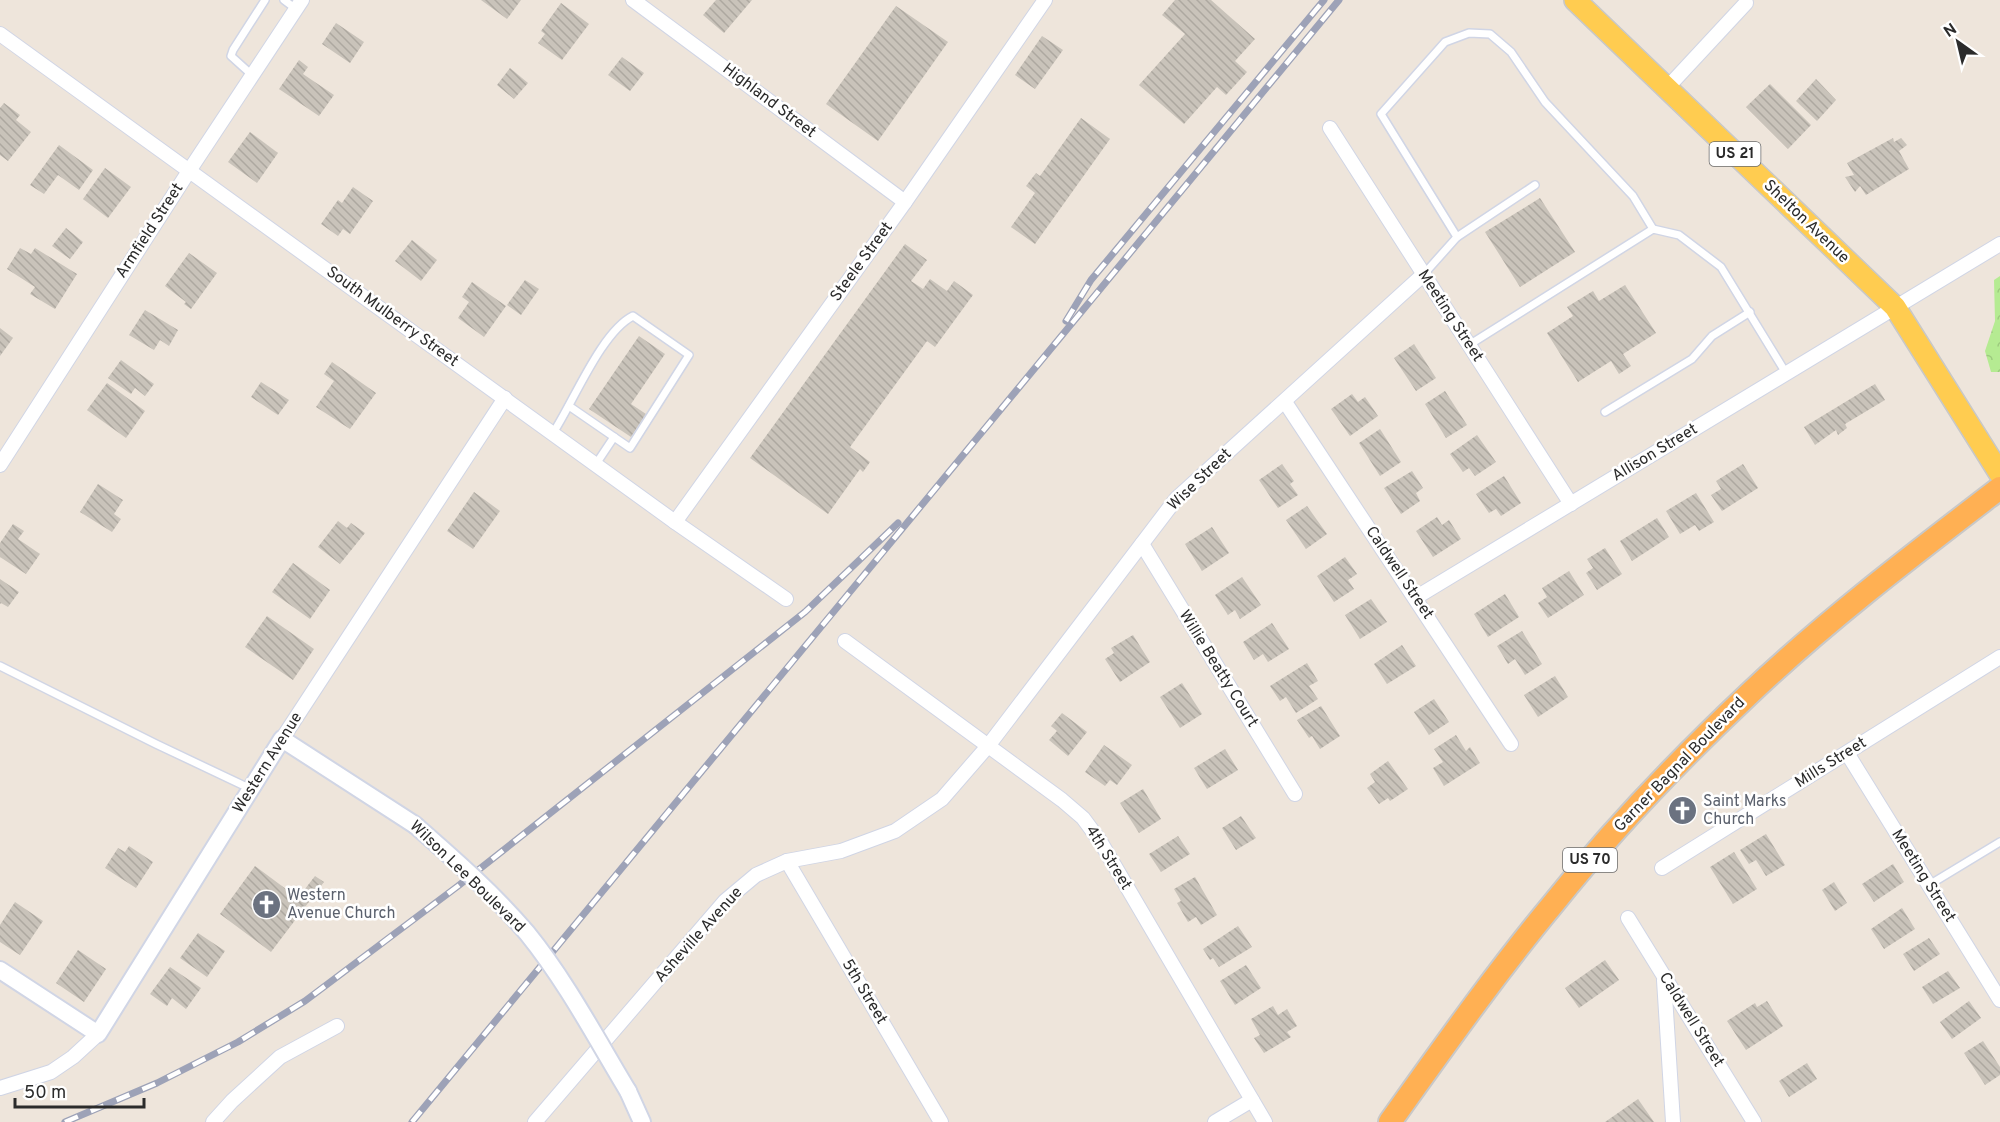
<svg xmlns="http://www.w3.org/2000/svg" width="2000" height="1122" font-family="Overpass,sans-serif">
<style>
.forest{fill:url(#forest-crowns)}
.building{fill:url(#building-back-hatch)}
.lines{fill:none;stroke-linecap:round;stroke-linejoin:round}
.service-casing{stroke:#d0d5e5;stroke-width:10}
.minor-casing{stroke:#d0d5e5;stroke-width:16}
.tertiary-casing{stroke:#d0d5e5;stroke-width:20}
.primary-casing{stroke:#c8c8c8;stroke-width:24}
.trunk-casing{stroke:#c8c8c8;stroke-width:26}
.service{stroke:#fff;stroke-width:7}
.minor{stroke:#fff;stroke-width:14}
.tertiary{stroke:#fff;stroke-width:16}
.primary{stroke:#ffcc50;stroke-width:21}
.trunk{stroke:#ffb053;stroke-width:22}
.rail-casing{stroke:#9da2b7;stroke-width:7}
.rail{stroke:#fff;stroke-width:4.5;stroke-dasharray:14;stroke-linecap:butt}
.tertiary-bridge-casing{stroke:#d0d5e5;stroke-width:20;stroke-linecap:butt}
.tertiary-bridge{stroke:#fff;stroke-width:16}
.labels{text-anchor:middle;dominant-baseline:central;stroke-width:5;stroke-linejoin:round;paint-order:stroke}
.shield{fill:#fff;stroke:#6b6b6b;stroke-width:1.5}
.shield-label{font-size:15px;font-weight:bold;fill:#2b2b2b}
.street-label{font-size:16px;fill:#2b2b2b;stroke:#fff}
.worship-label{font-size:16px;fill:#5b616d;stroke:#fff;text-anchor:start}
</style>
<defs>
<pattern id="forest-crowns" width="20" height="18" patternUnits="userSpaceOnUse" patternTransform="scale(1.5)"><rect width="20" height="18" fill="#b5eb92"/><path d="M2 6a3 3 0 1 1 6 0M12 15a3 3 0 1 1 6 0" fill="none" stroke="#9cca7e"/></pattern>
<pattern id="building-back-hatch" width="6" height="6" patternUnits="userSpaceOnUse" patternTransform="scale(1.5)"><rect width="6" height="6" fill="#c9c3ba"/><path d="M-1 5l2 2M0 0l6 6M5-1l2 2" fill="none" stroke="#ada8a0"/></pattern>
</defs>
<rect width="100%" height="100%" fill="#eee5db"/>
<path class="forest" d="M2000,276V372H1991L1985,351L1995,321L1994,280Z"/>
<g class="building">
<path d="M481,0H521L507,19Z"/>
<path d="M716,0H752L724,33L703,15Z"/>
<path d="M1175,0H1211L1255,39L1235,61L1247,72L1226,95L1217,87L1184,124L1139,85L1185,34L1162,15Z"/>
<path d="M561,3L589,24L562,60L538,43L545,34L541,31Z"/>
<path d="M896,6L948,42L878,141L826,104Z"/>
<path d="M336,23L364,42L350,63L322,44Z"/>
<path d="M1042,36L1063,50L1035,89L1015,75Z"/>
<path d="M622,57L644,73L630,91L608,75Z"/>
<path d="M299,60L308,67L303,74L334,95L319,116L279,89Z"/>
<path d="M510,68L528,83L514,99L497,85Z"/>
<path d="M1816,79L1836,100L1817,121L1796,101Z"/>
<path d="M1770,84L1811,125L1788,149L1746,107Z"/>
<path d="M4,103L20,115L16,120L31,132L8,161L0,155V108Z"/>
<path d="M1081,118L1110,139L1035,244L1011,227L1035,193L1026,186L1036,173L1040,176Z"/>
<path d="M250,132L278,153L257,183L228,162Z"/>
<path d="M1893,138L1894,142L1901,138L1907,145L1899,151L1909,169L1866,195L1860,186L1855,192L1845,177L1854,175L1847,163Z"/>
<path d="M59,145L93,170L79,190L58,175L44,194L30,185Z"/>
<path d="M105,168L131,187L108,218L83,199Z"/>
<path d="M353,187L373,201L350,234L343,229L338,236L321,224L338,200L342,203Z"/>
<path d="M1540,198L1575,252L1520,287L1485,232Z"/>
<path d="M66,228L83,242L70,259L52,246Z"/>
<path d="M412,240L437,260L421,281L395,261Z"/>
<path d="M905,244L927,260L911,281L923,289L930,279L947,291L954,281L973,295L935,347L927,341L850,447L870,462L863,472L860,469L828,514L750,458Z"/>
<path d="M20,248L31,254L35,248L77,274L55,309L30,294L35,287L7,269Z"/>
<path d="M189,253L217,273L191,309L184,304L186,302L165,286Z"/>
<path d="M525,280L539,289L521,315L507,305Z"/>
<path d="M472,282L506,306L484,337L458,318L469,302L462,297Z"/>
<path d="M1625,285L1656,333L1623,354L1631,366L1619,374L1611,361L1578,382L1547,333L1573,316L1567,307L1593,291L1599,301Z"/>
<path d="M145,310L178,330L169,346L160,340L154,350L129,335Z"/>
<path d="M0,328L13,338L0,356Z"/>
<path d="M639,336L665,354L631,404L646,414L631,437L589,409Z"/>
<path d="M1414,344L1436,378L1416,391L1394,358Z"/>
<path d="M121,360L154,384L145,396L135,388L131,394L108,378Z"/>
<path d="M332,362L376,393L350,429L316,407L334,381L324,374Z"/>
<path d="M261,382L289,400L278,415L251,397Z"/>
<path d="M107,383L145,411L126,438L87,410Z"/>
<path d="M1875,384L1885,400L1845,424L1847,428L1838,435L1836,430L1815,445L1804,427Z"/>
<path d="M1445,391L1467,425L1446,438L1425,404Z"/>
<path d="M1352,394L1358,402L1365,397L1378,416L1350,436L1331,409Z"/>
<path d="M1380,429L1401,462L1380,476L1359,443Z"/>
<path d="M1477,435L1496,462L1475,476L1469,468L1463,472L1450,454Z"/>
<path d="M1282,464L1294,481L1290,484L1298,495L1278,508L1259,480Z"/>
<path d="M1743,464L1758,488L1722,511L1711,495L1721,489L1716,481Z"/>
<path d="M1412,471L1423,488L1416,493L1420,501L1401,514L1384,488Z"/>
<path d="M1504,476L1521,503L1501,516L1496,509L1489,513L1476,494Z"/>
<path d="M98,484L123,500L114,514L121,519L112,532L80,512Z"/>
<path d="M474,492L500,511L473,549L447,531Z"/>
<path d="M1696,493L1714,522L1699,531L1695,525L1680,534L1666,511Z"/>
<path d="M1307,506L1327,534L1306,549L1286,520Z"/>
<path d="M1437,517L1442,525L1449,520L1461,539L1433,557L1416,531Z"/>
<path d="M1657,518L1669,537L1632,561L1620,541Z"/>
<path d="M338,521L347,528L351,523L365,533L340,564L318,547Z"/>
<path d="M13,524L24,531L18,539L40,554L26,574L0,557V543Z"/>
<path d="M1212,527L1229,553L1202,571L1185,544Z"/>
<path d="M1605,548L1622,574L1597,590L1586,573L1593,568L1587,559Z"/>
<path d="M1345,557L1357,574L1348,580L1354,589L1334,602L1317,576Z"/>
<path d="M293,563L330,590L310,619L272,592Z"/>
<path d="M1569,571L1584,595L1548,618L1538,603L1547,597L1542,588Z"/>
<path d="M1242,577L1261,605L1240,619L1235,610L1228,615L1215,595Z"/>
<path d="M0,579L19,592L8,607L1,603L0,604Z"/>
<path d="M1505,594L1519,617L1488,637L1474,614Z"/>
<path d="M1371,599L1387,622L1360,639L1345,615Z"/>
<path d="M267,616L314,649L293,680L245,647Z"/>
<path d="M1272,623L1289,649L1268,662L1263,654L1254,660L1243,642Z"/>
<path d="M1522,631L1542,664L1525,675L1515,659L1508,664L1497,646Z"/>
<path d="M1133,635L1150,662L1120,682L1105,659L1114,653L1111,648Z"/>
<path d="M1402,645L1416,666L1387,684L1374,664Z"/>
<path d="M1307,663L1318,681L1309,686L1318,699L1296,713L1286,697L1280,701L1270,686Z"/>
<path d="M1555,676L1568,697L1538,717L1524,695Z"/>
<path d="M1182,683L1202,714L1180,728L1160,697Z"/>
<path d="M1434,699L1449,722L1429,735L1414,712Z"/>
<path d="M1321,706L1340,736L1320,749L1312,736L1309,738L1297,720Z"/>
<path d="M1062,713L1087,732L1068,756L1049,740L1057,731L1051,726Z"/>
<path d="M1456,735L1466,751L1470,747L1480,763L1444,786L1433,768L1443,762L1434,749Z"/>
<path d="M1104,745L1132,765L1117,785L1110,780L1105,786L1085,772Z"/>
<path d="M1225,749L1238,770L1207,789L1194,768Z"/>
<path d="M1388,761L1408,789L1390,801L1388,798L1379,804L1367,788L1375,782L1370,774Z"/>
<path d="M1143,789L1161,819L1139,833L1120,803Z"/>
<path d="M1241,816L1256,838L1236,850L1222,828Z"/>
<path d="M1766,834L1785,865L1766,876L1756,860L1749,864L1740,850Z"/>
<path d="M1178,836L1190,854L1161,872L1149,854Z"/>
<path d="M129,846L153,862L136,888L105,868L118,848L125,852Z"/>
<path d="M1734,852L1757,889L1733,904L1710,867Z"/>
<path d="M1893,864L1904,882L1874,902L1862,884Z"/>
<path d="M255,866L298,898L315,876L324,882L271,952L220,914Z"/>
<path d="M1195,877L1217,915L1201,925L1196,917L1188,922L1177,903L1181,901L1174,889Z"/>
<path d="M1834,882L1847,903L1835,911L1822,890Z"/>
<path d="M15,902L43,921L20,955L0,942V925Z"/>
<path d="M1902,908L1915,929L1884,949L1871,929Z"/>
<path d="M1238,926L1252,947L1219,967L1213,958L1210,960L1203,949Z"/>
<path d="M198,933L225,951L207,977L180,958Z"/>
<path d="M1929,938L1940,954L1914,971L1903,954Z"/>
<path d="M78,950L106,969L84,1002L56,983Z"/>
<path d="M1605,960L1619,980L1579,1008L1565,988Z"/>
<path d="M1246,965L1261,988L1235,1005L1220,981Z"/>
<path d="M170,967L201,988L186,1009L172,998L167,1006L150,994Z"/>
<path d="M1948,971L1960,988L1933,1004L1922,987Z"/>
<path d="M1767,1001L1783,1026L1746,1050L1727,1021L1755,1003L1757,1007Z"/>
<path d="M1969,1001L1981,1018L1952,1039L1940,1022Z"/>
<path d="M1273,1006L1278,1015L1287,1009L1297,1026L1287,1032L1291,1037L1264,1053L1254,1038L1260,1035L1251,1019Z"/>
<path d="M1983,1041L2000,1067V1075L1985,1085L1964,1053Z"/>
<path d="M1807,1063L1817,1079L1789,1097L1779,1081Z"/>
<path d="M1638,1099L1654,1122H1605Z"/>
</g>
<g class="lines">
<defs>
<g id="service">
<path d="M284,0L296,9"/>
<path d="M252,75L231,56L233,50L265,0"/>
<path d="M1457,237L1535,185"/>
<path d="M1424,274L1457,237L1381,114L1445,42L1469,33L1490,34L1511,52L1545,102L1633,196L1653,229"/>
<path d="M1469,345L1653,229L1679,235L1721,267L1786,373"/>
<path d="M569,406L614,437"/>
<path d="M1605,412L1692,359L1712,336L1750,312"/>
<path d="M553,433C573,403 601,332 633,316L689,355L630,448L614,437L596,464"/>
<path d="M0,666L156,744L251,789"/>
<path d="M1929,885L2000,842"/>
</g>
<g id="minor">
<path d="M633,0L905,202"/>
<path d="M0,34L675,522L786,599"/>
<path d="M1667,88L1746,3"/>
<path d="M1330,128L1571,504"/>
<path d="M1285,402L1511,744"/>
<path d="M0,465L189,171L302,0"/>
<path d="M675,522L905,202L1045,0"/>
<path d="M1142,544L1295,794"/>
<path d="M1415,598L2000,244"/>
<path d="M845,641L1062,800L1083,818L1100,841L1265,1122"/>
<path d="M282,739L505,398"/>
<path d="M1847,753L2000,1000"/>
<path d="M787,861L941,1122"/>
<path d="M1662,868L2000,657"/>
<path d="M1628,918L1754,1122"/>
<path d="M1664,980L1673,1122"/>
<path d="M0,1088L51,1072L73,1057L98,1034"/>
<path d="M213,1122L232,1101L280,1057L337,1026"/>
<path d="M535,1122L725,901L756,875L787,861L841,851L895,831L942,799L988,746L1176,499L1424,274"/>
<path d="M1215,1122L1252,1100"/>
</g>
<g id="tertiary">
<path d="M0,970L98,1034L282,739L415,825"/>
<path d="M628,1091L642,1122"/>
</g>
<path id="primary" d="M1575,0L1895,307L2000,474"/>
<path id="trunk" d="M1390,1122C1443,1048 1495,974 1553,904C1612,830 1679,760 1748,695C1827,620 1914,554 2000,488"/>
</defs>
<use href="#service" class="service-casing"/>
<use href="#minor" class="minor-casing"/>
<use href="#tertiary" class="tertiary-casing"/>
<use href="#primary" class="primary-casing"/>
<use href="#trunk" class="trunk-casing"/>
<use href="#service" class="service"/>
<use href="#minor" class="minor"/>
<use href="#tertiary" class="tertiary"/>
<use href="#primary" class="primary"/>
<use href="#trunk" class="trunk"/>
<defs>
<g id="rail">
<path d="M1066,321L1091,280L1324,0"/>
<path d="M65,1122L157,1083L238,1042L305,1001L458,886L805,612L898,523"/>
<path d="M412,1122L1339,0"/>
</g>
</defs>
<use href="#rail" class="rail-casing"/>
<use href="#rail" class="rail"/>
<defs>
<path id="tertiary-bridge" d="M415,825C454,859 494,894 527,933C566,981 596,1038 628,1091"/>
</defs>
<use href="#tertiary-bridge" class="tertiary-bridge-casing"/>
<use href="#tertiary-bridge" class="tertiary-bridge"/>
</g>
<defs>
<symbol id="church-disc" viewBox="-11 -11 22 22"><circle r="9.5" fill="#6b7280" stroke="#fff"/><path d="M-1.2-6h2.4v3.5h3.3v2.4h-3.3V6h-2.4V-.1h-3.3v-2.4h3.3Z" fill="#fff"/></symbol>
</defs>
<g fill-rule="evenodd">
<use href="#church-disc" x="1666" y="794" width="33" height="33"/>
<use href="#church-disc" x="250" y="888" width="33" height="33"/>
</g>
<g class="labels">
<g class="shield">
<rect x="1709.5" y="142" width="51" height="24" rx="4.5"/>
<rect x="1563" y="848" width="54" height="24" rx="4.5"/>
</g>
<g class="shield-label">
<text x="1735" y="154">US 21</text>
<text x="1590" y="860">US 70</text>
</g>
<g class="street-label">
<text transform="translate(769 101) rotate(37)">Highland Street</text>
<text transform="translate(1806 222) rotate(44)">Shelton Avenue</text>
<text transform="translate(150 231) rotate(-57)">Armfield Street</text>
<text transform="translate(862 262) rotate(-54)">Steele Street</text>
<text transform="translate(1450 316) rotate(57)">Meeting Street</text>
<text transform="translate(392 317) rotate(36)">South Mulberry Street</text>
<text transform="translate(1655 453) rotate(-31)">Allison Street</text>
<text transform="translate(1200 480) rotate(-44)">Wise Street</text>
<text transform="translate(1399 573) rotate(56)">Caldwell Street</text>
<text transform="translate(1218 669) rotate(58)">Willie Beatty Court</text>
<text transform="translate(268 763) rotate(-58)">Western Avenue</text>
<text transform="translate(1831 763) rotate(-32)">Mills Street</text>
<text transform="translate(1680 765) rotate(-46)">Garner Bagnal Boulevard</text>
<text transform="translate(1108 858) rotate(58)">4th Street</text>
<text transform="translate(1923 876) rotate(58)">Meeting Street</text>
<text transform="translate(467 877) rotate(44)">Wilson Lee Boulevard</text>
<text transform="translate(699 935) rotate(-48)">Asheville Avenue</text>
<text transform="translate(864 992) rotate(59)">5th Street</text>
<text transform="translate(1691 1020) rotate(58)">Caldwell Street</text>
</g>
<g class="worship-label">
<text x="1703" y="802">Saint Marks<tspan x="1703" dy="18">Church</tspan></text>
<text x="287" y="896">Western<tspan x="287" dy="18">Avenue Church</tspan></text>
</g>
</g>
<g transform="translate(1958 42) rotate(326)" stroke="#ffffff" stroke-width="4.5" paint-order="stroke">
<path d="M0-4.5L10 22L0 15L-10 22Z" fill="#2b2b2b"/>
<text y="-9" font-size="16" font-weight="bold" text-anchor="middle" fill="#2b2b2b">N</text>
</g>
<path d="M15 1098v9h129v-9" fill="none" stroke="#2b2b2b" stroke-width="3"/>
<text x="24" y="1098" font-size="18" fill="#2b2b2b" stroke="#ffffff" stroke-width="4.5" paint-order="stroke">50 m</text>
</svg>
